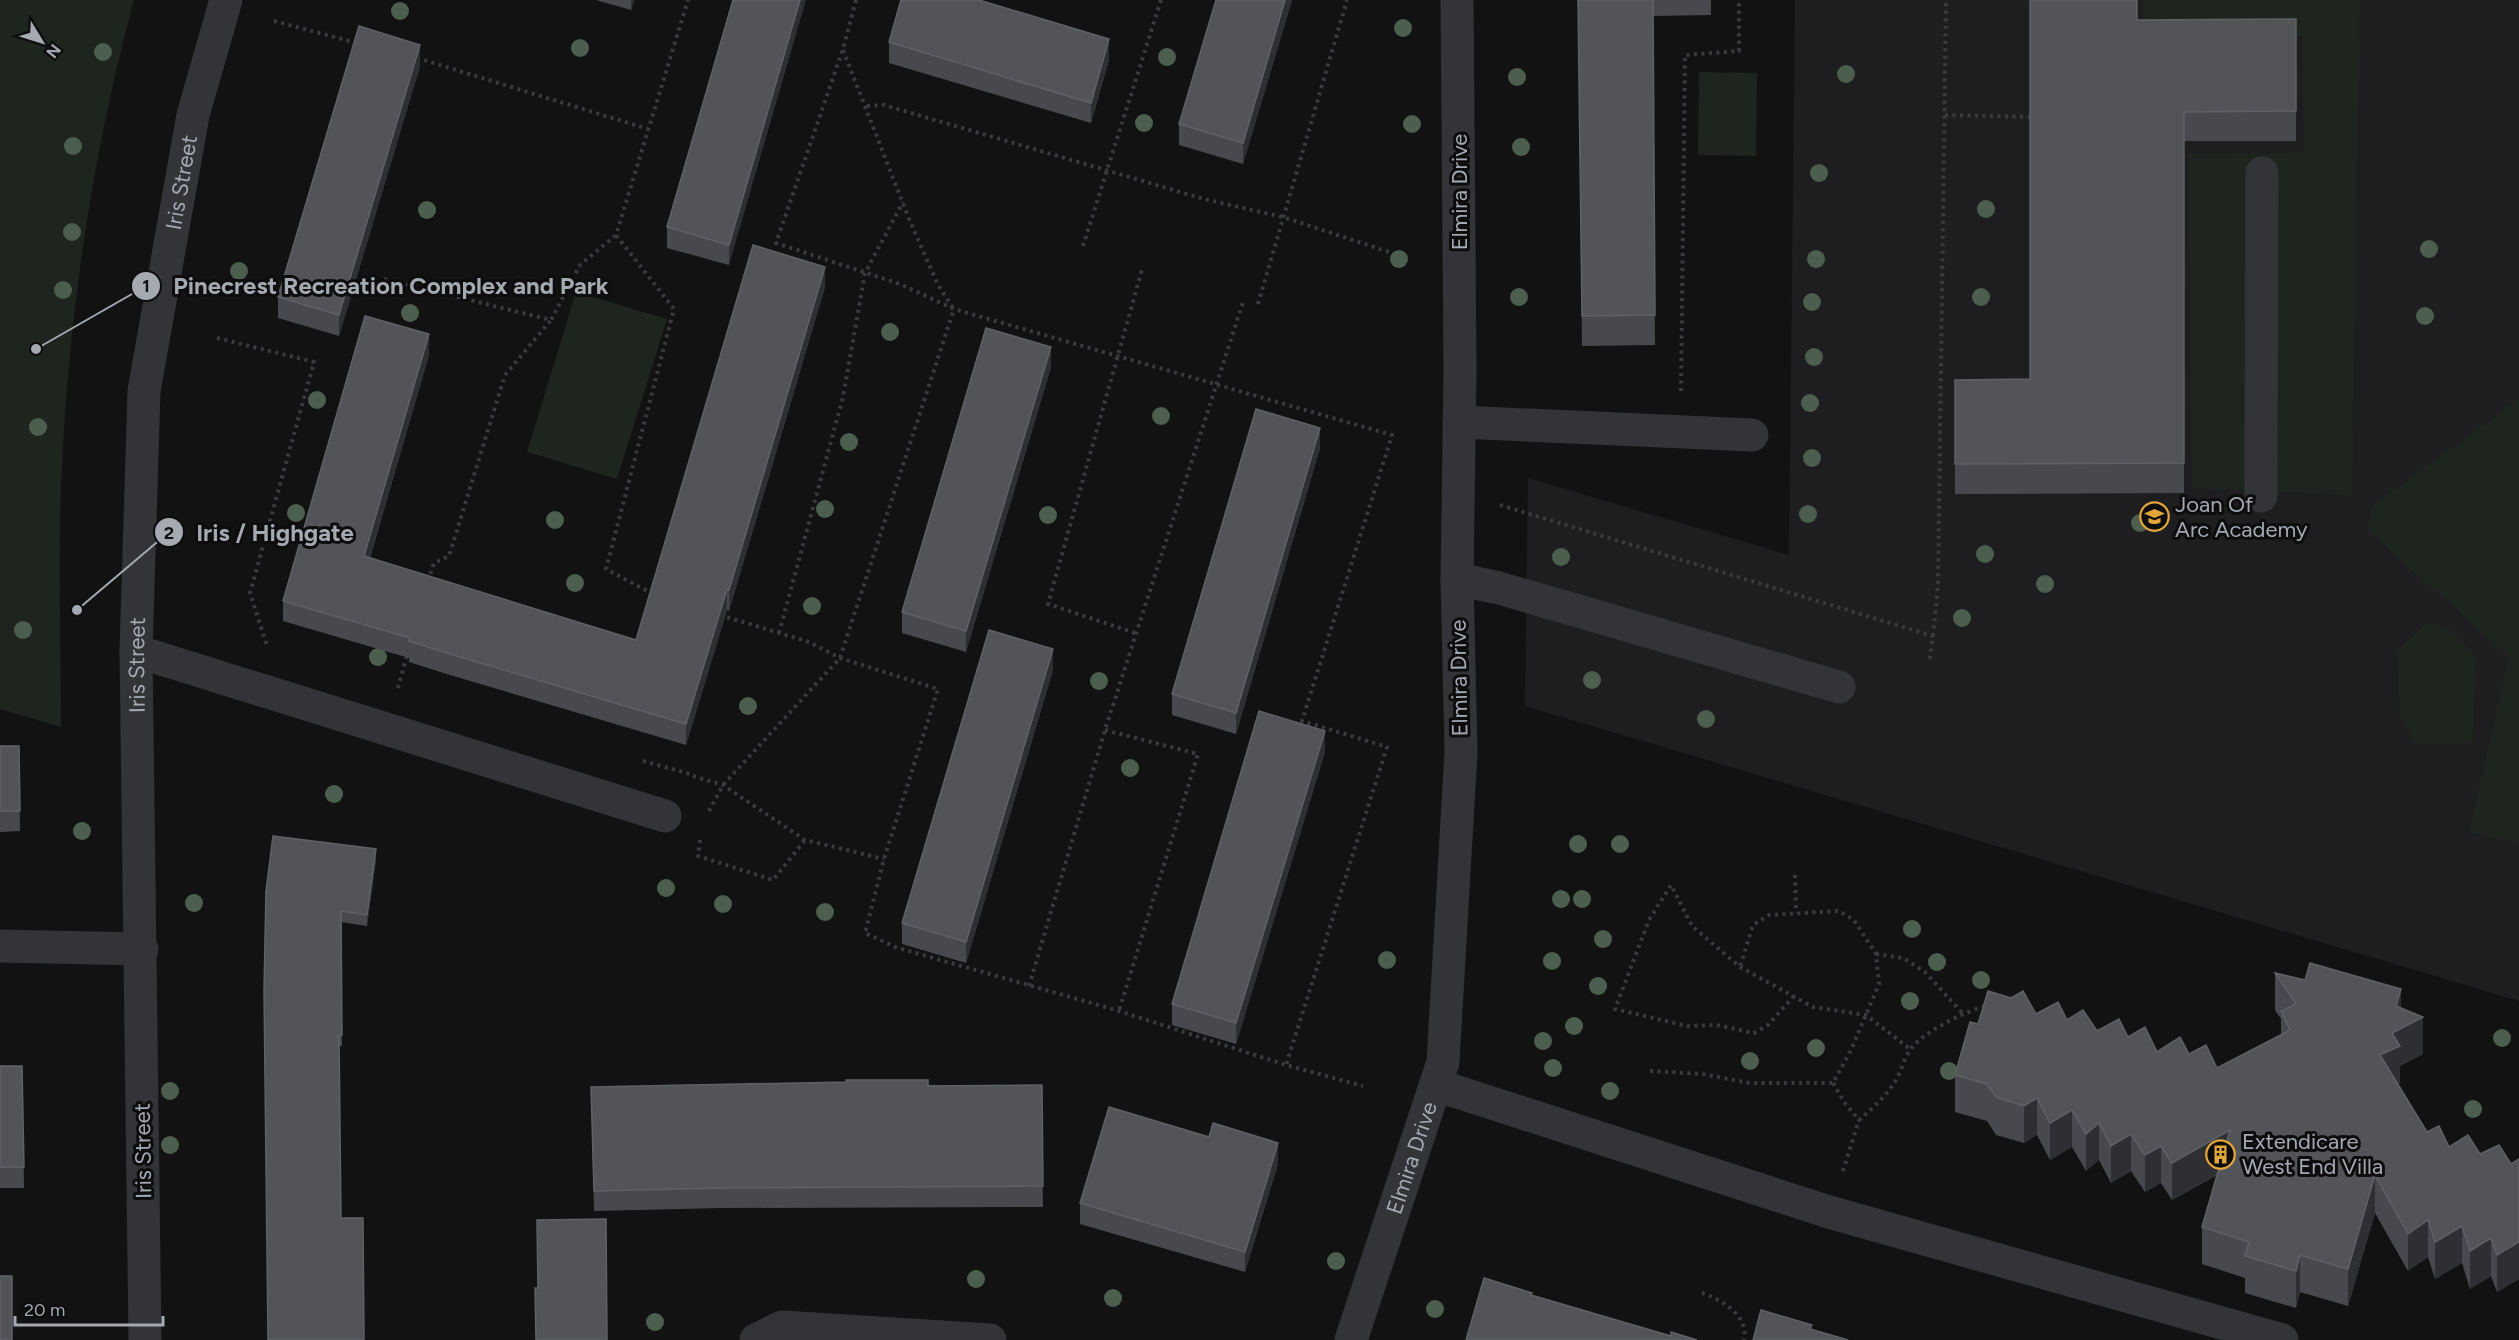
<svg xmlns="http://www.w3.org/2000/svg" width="2519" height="1340" font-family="Figtree,sans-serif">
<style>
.built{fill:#1e1e20}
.green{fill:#1e251f}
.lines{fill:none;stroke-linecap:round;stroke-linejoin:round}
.path{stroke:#393b3e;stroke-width:4;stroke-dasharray:3 4.5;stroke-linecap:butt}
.minor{stroke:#333438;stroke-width:33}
.tree{fill:#4c5e4e}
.wall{fill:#48494e}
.shaded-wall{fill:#2e2f32}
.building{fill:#525458;stroke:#5f6166;stroke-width:1.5}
.labels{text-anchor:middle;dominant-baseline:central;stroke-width:6;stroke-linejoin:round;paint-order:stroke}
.street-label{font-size:22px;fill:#a4a9b2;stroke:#0d0d0e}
.poi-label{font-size:22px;fill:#a4a9b2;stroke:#0d0d0e;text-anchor:start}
.leader{fill:none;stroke:#a4a9b2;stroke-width:2}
.callout-dot{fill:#a4a9b2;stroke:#0d0d0e;stroke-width:2}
.mark-label{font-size:18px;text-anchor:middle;font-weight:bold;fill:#111}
.callout-label{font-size:24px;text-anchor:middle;font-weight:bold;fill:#a4a9b2;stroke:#0d0d0e;stroke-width:6;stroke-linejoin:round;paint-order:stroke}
</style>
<rect width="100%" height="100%" fill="#121213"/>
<path class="built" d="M1795,0H2519V1001L1525,706L1528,478L1789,555Z"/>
<g class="green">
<path d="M0,0H134C91,159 67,326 61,490C58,569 61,648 61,727L0,709Z"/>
<path d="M2143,0H2360L2352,495L2192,488L2188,154L2304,153L2302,36L2143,38Z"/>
<path d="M1699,72L1757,73L1756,156L1698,155Z"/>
<path d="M576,292L667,319L617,479L527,452Z"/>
<path d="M2519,399V843L2469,832L2509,656L2368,531L2371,507Z"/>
<path d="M2426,624L2446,626L2476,657L2473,743H2416L2399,714L2397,652Z"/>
</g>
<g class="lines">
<g class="path">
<path d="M856,0L843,49L776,243L900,284L954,309L1392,435L1302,721L1387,747L1286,1065"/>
<path d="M274,21L357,43"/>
<path d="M843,50L909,219L938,285L953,308"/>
<path d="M417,58L648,129"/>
<path d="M867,106L884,105L1204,199L1283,217L1395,254"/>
<path d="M1945,115L2034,117"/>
<path d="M1083,246L1161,0"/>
<path d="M384,279L551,320L580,265L616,235"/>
<path d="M1258,304L1347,0"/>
<path d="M217,338L314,362L250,593L267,646"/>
<path d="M1681,391L1685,55L1739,51V0"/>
<path d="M1500,505L1933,636L1929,663"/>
<path d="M428,581L434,563L449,556L505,375L551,320"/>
<path d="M653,594L606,569L674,309L616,235L688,0"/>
<path d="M720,615L809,642L840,658L938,689L884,859L865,933L895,947L1119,1011L1286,1065L1363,1086"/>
<path d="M779,633L843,397L865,273L903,202"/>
<path d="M1135,633L1048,604L1143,266"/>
<path d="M1933,636L1938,585L1946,0"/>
<path d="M398,688L407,655"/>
<path d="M1105,730L1198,754L1119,1011"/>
<path d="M643,761L694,775"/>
<path d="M693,776L723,785L805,840L884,859"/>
<path d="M709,811L723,785L840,658L954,309"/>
<path d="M700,840L698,856L773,880L805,840"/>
<path d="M1795,875L1796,913"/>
<path d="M1876,954L1903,958L1925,972L1964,1015"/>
<path d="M1029,986L1105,730L1244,299"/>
<path d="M1794,996L1768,1025L1754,1033L1716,1025L1687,1026L1615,1009L1649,920L1671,885L1692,926L1740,967L1813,1007L1866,1015L1910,1049"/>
<path d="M1650,1071L1702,1074L1750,1083H1833L1851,1050L1879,984L1876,954L1854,920L1839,911L1769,915L1753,925L1740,967"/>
<path d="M1833,1083L1844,1102L1859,1120C1875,1106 1890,1093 1899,1074C1903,1066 1905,1056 1911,1049C1921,1033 1969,1009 1988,1006"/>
<path d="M1843,1171L1859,1120"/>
<path d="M1702,1293C1722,1300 1749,1315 1744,1340"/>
</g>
<g class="minor">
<path d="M1459,422L1752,435"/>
<path d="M2261,496L2262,173"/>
<path d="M1457,579L1499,588L1839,687"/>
<path d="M136,651L665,816"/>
<path d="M0,946L142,949"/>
<path d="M1436,1085L1829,1212L2282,1340"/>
<path id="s1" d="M145,1340L136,651L144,391L193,115L226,0"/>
<path d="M756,1340L782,1327L990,1340"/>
<path id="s2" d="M1351,1340L1443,1062L1461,752L1457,579L1460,370L1457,0"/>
</g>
</g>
<g class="tree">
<circle cx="400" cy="11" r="9"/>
<circle cx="1403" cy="28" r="9"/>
<circle cx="580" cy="48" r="9"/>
<circle cx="103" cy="52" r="9"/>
<circle cx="1167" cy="57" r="9"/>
<circle cx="1846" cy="74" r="9"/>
<circle cx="1517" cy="77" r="9"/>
<circle cx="1144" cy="123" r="9"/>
<circle cx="1412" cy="124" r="9"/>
<circle cx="73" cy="146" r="9"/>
<circle cx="1521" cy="147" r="9"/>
<circle cx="1819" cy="173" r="9"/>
<circle cx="1986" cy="209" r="9"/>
<circle cx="427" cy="210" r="9"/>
<circle cx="72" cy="232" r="9"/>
<circle cx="2429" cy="249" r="9"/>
<circle cx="1399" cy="259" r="9"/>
<circle cx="1816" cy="259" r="9"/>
<circle cx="239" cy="271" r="9"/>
<circle cx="63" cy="290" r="9"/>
<circle cx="1519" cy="297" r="9"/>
<circle cx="1981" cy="297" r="9"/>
<circle cx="1812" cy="302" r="9"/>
<circle cx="410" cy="313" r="9"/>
<circle cx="2425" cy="316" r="9"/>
<circle cx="890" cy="332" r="9"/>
<circle cx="1814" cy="357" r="9"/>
<circle cx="317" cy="400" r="9"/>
<circle cx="1810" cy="403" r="9"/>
<circle cx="1161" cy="416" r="9"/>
<circle cx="38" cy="427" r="9"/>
<circle cx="849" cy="442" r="9"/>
<circle cx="1812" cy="458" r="9"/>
<circle cx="825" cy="509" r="9"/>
<circle cx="296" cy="513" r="9"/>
<circle cx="1808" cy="514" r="9"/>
<circle cx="1048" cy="515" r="9"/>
<circle cx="555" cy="520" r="9"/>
<circle cx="2140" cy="523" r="9"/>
<circle cx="1985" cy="554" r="9"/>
<circle cx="1561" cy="557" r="9"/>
<circle cx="575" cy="583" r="9"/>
<circle cx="2045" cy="584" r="9"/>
<circle cx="812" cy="606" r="9"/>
<circle cx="1962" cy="618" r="9"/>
<circle cx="23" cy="630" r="9"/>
<circle cx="378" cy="657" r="9"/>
<circle cx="1592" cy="680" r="9"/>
<circle cx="1099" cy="681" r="9"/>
<circle cx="748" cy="706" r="9"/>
<circle cx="1706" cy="719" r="9"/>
<circle cx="1130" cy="768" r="9"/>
<circle cx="334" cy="794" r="9"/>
<circle cx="82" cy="831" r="9"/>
<circle cx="1578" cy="844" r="9"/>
<circle cx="1620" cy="844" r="9"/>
<circle cx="666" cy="888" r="9"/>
<circle cx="1561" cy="899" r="9"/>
<circle cx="1582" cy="899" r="9"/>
<circle cx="194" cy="903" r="9"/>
<circle cx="723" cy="904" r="9"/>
<circle cx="825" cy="912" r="9"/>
<circle cx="1912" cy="929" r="9"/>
<circle cx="1603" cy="939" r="9"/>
<circle cx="1387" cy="960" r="9"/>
<circle cx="1552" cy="961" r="9"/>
<circle cx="1937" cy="962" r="9"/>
<circle cx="1981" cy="980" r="9"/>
<circle cx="1598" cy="986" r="9"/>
<circle cx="1910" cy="1001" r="9"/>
<circle cx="1574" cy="1026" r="9"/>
<circle cx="2502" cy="1038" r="9"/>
<circle cx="1543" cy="1041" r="9"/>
<circle cx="1816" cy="1048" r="9"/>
<circle cx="1750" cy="1061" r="9"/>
<circle cx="1553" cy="1068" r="9"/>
<circle cx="1949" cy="1071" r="9"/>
<circle cx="170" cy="1091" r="9"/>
<circle cx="1610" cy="1091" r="9"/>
<circle cx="2473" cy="1109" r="9"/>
<circle cx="170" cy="1145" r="9"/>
<circle cx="1336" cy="1261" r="9"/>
<circle cx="976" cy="1279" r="9"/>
<circle cx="1113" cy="1298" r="9"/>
<circle cx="1435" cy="1309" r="9"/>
<circle cx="655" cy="1322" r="9"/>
</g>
<g class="wall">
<path d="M596,0H634L631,10Z"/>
<path d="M733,0L729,265L667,248V227Z"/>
<path d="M1292,0L1243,164L1179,145V124Z"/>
<path d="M1578,0H1711V15L1653,16L1655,345L1582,346Z"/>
<path d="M2296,19V141H2184V493L1955,494V380L2030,379L2137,20Z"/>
<path d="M889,42L1109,60L1091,123L889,63Z"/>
<path d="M420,66L339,336L278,318V297Z"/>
<path d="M825,287L729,611L727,610L686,745L450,675L409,662V658L283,621V601L429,355L370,558L636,640Z"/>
<path d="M1051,367L966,652L902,633V612Z"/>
<path d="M1320,448L1236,734L1172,715V694Z"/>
<path d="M1053,670L966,963L902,944V923Z"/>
<path d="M0,746H19L20,831L0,832Z"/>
<path d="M1325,752L1236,1044L1172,1025V1004Z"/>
<path d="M273,836L376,860L367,926L341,922L342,1046H339L268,1340Z"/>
<path d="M2275,973L2401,1008L2423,1054L2400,1066V1083L2398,1084L2427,1132L2449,1147L2480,1154L2511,1164L2519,1159V1279L2497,1292L2491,1276L2470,1289L2462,1263L2435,1279L2428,1257L2408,1271L2375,1213L2348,1306L2300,1292L2296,1308L2245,1293V1278L2202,1264V1227L2217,1175L2172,1200L2161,1183L2145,1192L2131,1171L2111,1183L2099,1160L2086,1171L2072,1147L2050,1160L2037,1135L2024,1143L1996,1135L1987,1121L1955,1112V1075L1978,1024L2036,1014L2067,1020L2097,1031L2128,1037L2157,1052L2189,1054L2217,1068L2281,1035V1019L2275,1010Z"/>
<path d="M0,1066H22L24,1188H0Z"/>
<path d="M1042,1085L1043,1207L722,1208L594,1211L591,1087Z"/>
<path d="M1278,1164L1245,1272L1080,1224V1203Z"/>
</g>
<g class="shaded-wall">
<path d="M631,0H634L631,10Z"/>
<path d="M800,0H806L729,265V245Z"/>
<path d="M1285,0H1292L1243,164V143Z"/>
<path d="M1109,39V60L1091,123V103Z"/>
<path d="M420,45V66L339,336V315Z"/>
<path d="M825,267V287L729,611V590Z"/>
<path d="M429,334V355L364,577V556Z"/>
<path d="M1051,347V367L966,652V631Z"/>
<path d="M1320,428V448L1236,734V713Z"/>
<path d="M727,589V610L686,745V724Z"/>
<path d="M1053,649V670L966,963V942Z"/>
<path d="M1325,731V752L1236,1044V1023Z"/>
<path d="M376,849V860L367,926V915Z"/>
<path d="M2401,989V1026L2423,1017V1054L2400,1066V1083L2380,1092V1055L2392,1033L2396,1006Z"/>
<path d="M2037,1098V1135L2024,1143V1106Z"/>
<path d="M2072,1110V1147L2050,1160V1123Z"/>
<path d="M2099,1123V1160L2086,1171V1134Z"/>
<path d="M2230,1130V1167L2172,1200V1163Z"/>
<path d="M2131,1134V1171L2111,1183V1146Z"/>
<path d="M1278,1143V1164L1245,1272V1252Z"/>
<path d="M2161,1146V1183L2145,1192V1155Z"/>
<path d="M2375,1175V1213L2348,1306V1269Z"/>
<path d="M2428,1220V1257L2408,1271V1234Z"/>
<path d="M2462,1226V1263L2435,1279V1242Z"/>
<path d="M2491,1238V1276L2470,1289V1251Z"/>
<path d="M2519,1242V1279L2497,1292V1255Z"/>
<path d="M2300,1255V1292L2296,1308V1271Z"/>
</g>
<g class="building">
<path d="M733,0H800L729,245L667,227Z"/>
<path d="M901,0H979L1109,39L1091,103L889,42Z"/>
<path d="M1216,0H1285L1243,143L1179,124Z"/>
<path d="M1578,0H1653L1655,315L1582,316Z"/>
<path d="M2030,0H2137V20L2296,19V111L2184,112V463L1955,464V380L2030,379Z"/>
<path d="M359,26L420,45L339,315L278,297Z"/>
<path d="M753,245L825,267L729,590L727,589L686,724L450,654L409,641L410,638L283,601L365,316L429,334L364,556L636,640Z"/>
<path d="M986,328L1051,347L966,631L902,612Z"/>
<path d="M1256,409L1320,428L1236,713L1172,694Z"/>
<path d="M989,630L1053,649L966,942L902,923Z"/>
<path d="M1259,711L1325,731L1236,1023L1172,1004Z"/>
<path d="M0,746H19L20,811H0Z"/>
<path d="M273,836L376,849L367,915L341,911L342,1035H339L341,1218H363L364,1340H268L264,990L266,891Z"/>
<path d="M2310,963L2401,989L2396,1006L2423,1017L2392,1033L2400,1046L2380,1055L2427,1132L2439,1126L2449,1147L2468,1135L2480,1154L2499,1145L2511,1164L2519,1159V1242L2497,1255L2491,1238L2470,1251L2462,1226L2435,1242L2428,1220L2408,1234L2375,1175L2348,1269L2300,1255L2296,1271L2245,1256L2249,1242L2202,1227L2230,1130L2172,1163L2161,1146L2145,1155L2131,1134L2111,1146L2099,1123L2086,1134L2072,1110L2050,1123L2037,1098L2024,1106L1996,1097L1987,1084L1955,1075L1970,1022L1978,1024L1988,991L2011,998L2023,991L2036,1014L2058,1002L2067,1020L2083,1010L2097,1031L2119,1019L2128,1037L2145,1027L2157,1052L2180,1037L2189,1054L2206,1045L2217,1068L2290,1030L2281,1011L2296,1004L2275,973L2305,980Z"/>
<path d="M0,1066H22L24,1167H0Z"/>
<path d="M846,1080H928V1086L1042,1085L1043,1186L722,1188L594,1191L591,1087L847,1082Z"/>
<path d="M1109,1107L1209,1137L1213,1123L1278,1143L1245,1252L1080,1203Z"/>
<path d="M606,1219L607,1340H536L535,1288H538L537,1220Z"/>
<rect x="0" y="1276" width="12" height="64"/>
<path d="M1484,1278L1532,1293L1531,1295L1671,1336V1332L1697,1340H1466Z"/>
<path d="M1761,1310L1812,1325L1810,1329L1848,1340H1753Z"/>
</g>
<defs>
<symbol id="school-ring" viewBox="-11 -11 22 22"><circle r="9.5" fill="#0d0d0e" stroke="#e2a63a" stroke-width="1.5"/><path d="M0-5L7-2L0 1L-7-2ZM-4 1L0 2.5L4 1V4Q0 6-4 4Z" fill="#e2a63a"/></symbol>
<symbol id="building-ring" viewBox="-11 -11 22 22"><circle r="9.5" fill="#0d0d0e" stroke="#e2a63a" stroke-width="1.5"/><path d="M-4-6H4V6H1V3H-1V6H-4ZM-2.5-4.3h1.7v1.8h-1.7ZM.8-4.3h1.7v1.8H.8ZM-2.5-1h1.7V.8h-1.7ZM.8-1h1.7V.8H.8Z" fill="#e2a63a"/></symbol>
</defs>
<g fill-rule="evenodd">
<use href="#school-ring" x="2138" y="500" width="33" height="33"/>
<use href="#building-ring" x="2204" y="1138" width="33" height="33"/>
</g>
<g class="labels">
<g class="street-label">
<text stroke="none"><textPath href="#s1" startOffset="1161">Iris Street</textPath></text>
<text transform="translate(1459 192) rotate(-90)">Elmira Drive</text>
<text stroke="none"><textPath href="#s1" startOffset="675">Iris Street</textPath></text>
<text transform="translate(1459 678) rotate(-91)">Elmira Drive</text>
<text transform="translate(143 1151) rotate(-91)">Iris Street</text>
<text stroke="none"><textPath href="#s2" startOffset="192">Elmira Drive</textPath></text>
</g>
<g class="poi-label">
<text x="2175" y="504">Joan Of<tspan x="2175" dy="25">Arc Academy</tspan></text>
<text x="2242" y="1141">Extendicare<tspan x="2242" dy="25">West End Villa</tspan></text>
</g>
</g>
<path class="leader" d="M36 349L146 286M77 610L169 532"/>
<g class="callout-dot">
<circle cx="36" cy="349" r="6"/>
<circle cx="77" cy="610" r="6"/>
<circle cx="146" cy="286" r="15"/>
<circle cx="169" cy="532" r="15"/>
</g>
<g class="mark-label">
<text x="146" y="292">1</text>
<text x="169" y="539">2</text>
</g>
<g class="callout-label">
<text x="391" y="294">Pinecrest Recreation Complex and Park</text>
<text x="275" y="541">Iris / Highgate</text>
</g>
<g transform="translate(42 42) rotate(128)" stroke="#0d0d0e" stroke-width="4.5" paint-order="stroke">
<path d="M0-4.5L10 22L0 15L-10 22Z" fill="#a4a9b2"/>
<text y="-9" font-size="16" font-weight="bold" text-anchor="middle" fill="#a4a9b2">N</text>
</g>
<path d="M15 1316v9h148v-9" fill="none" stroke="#a4a9b2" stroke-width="3"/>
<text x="24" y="1316" font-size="18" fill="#a4a9b2" stroke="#0d0d0e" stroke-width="4.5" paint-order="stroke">20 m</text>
</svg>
